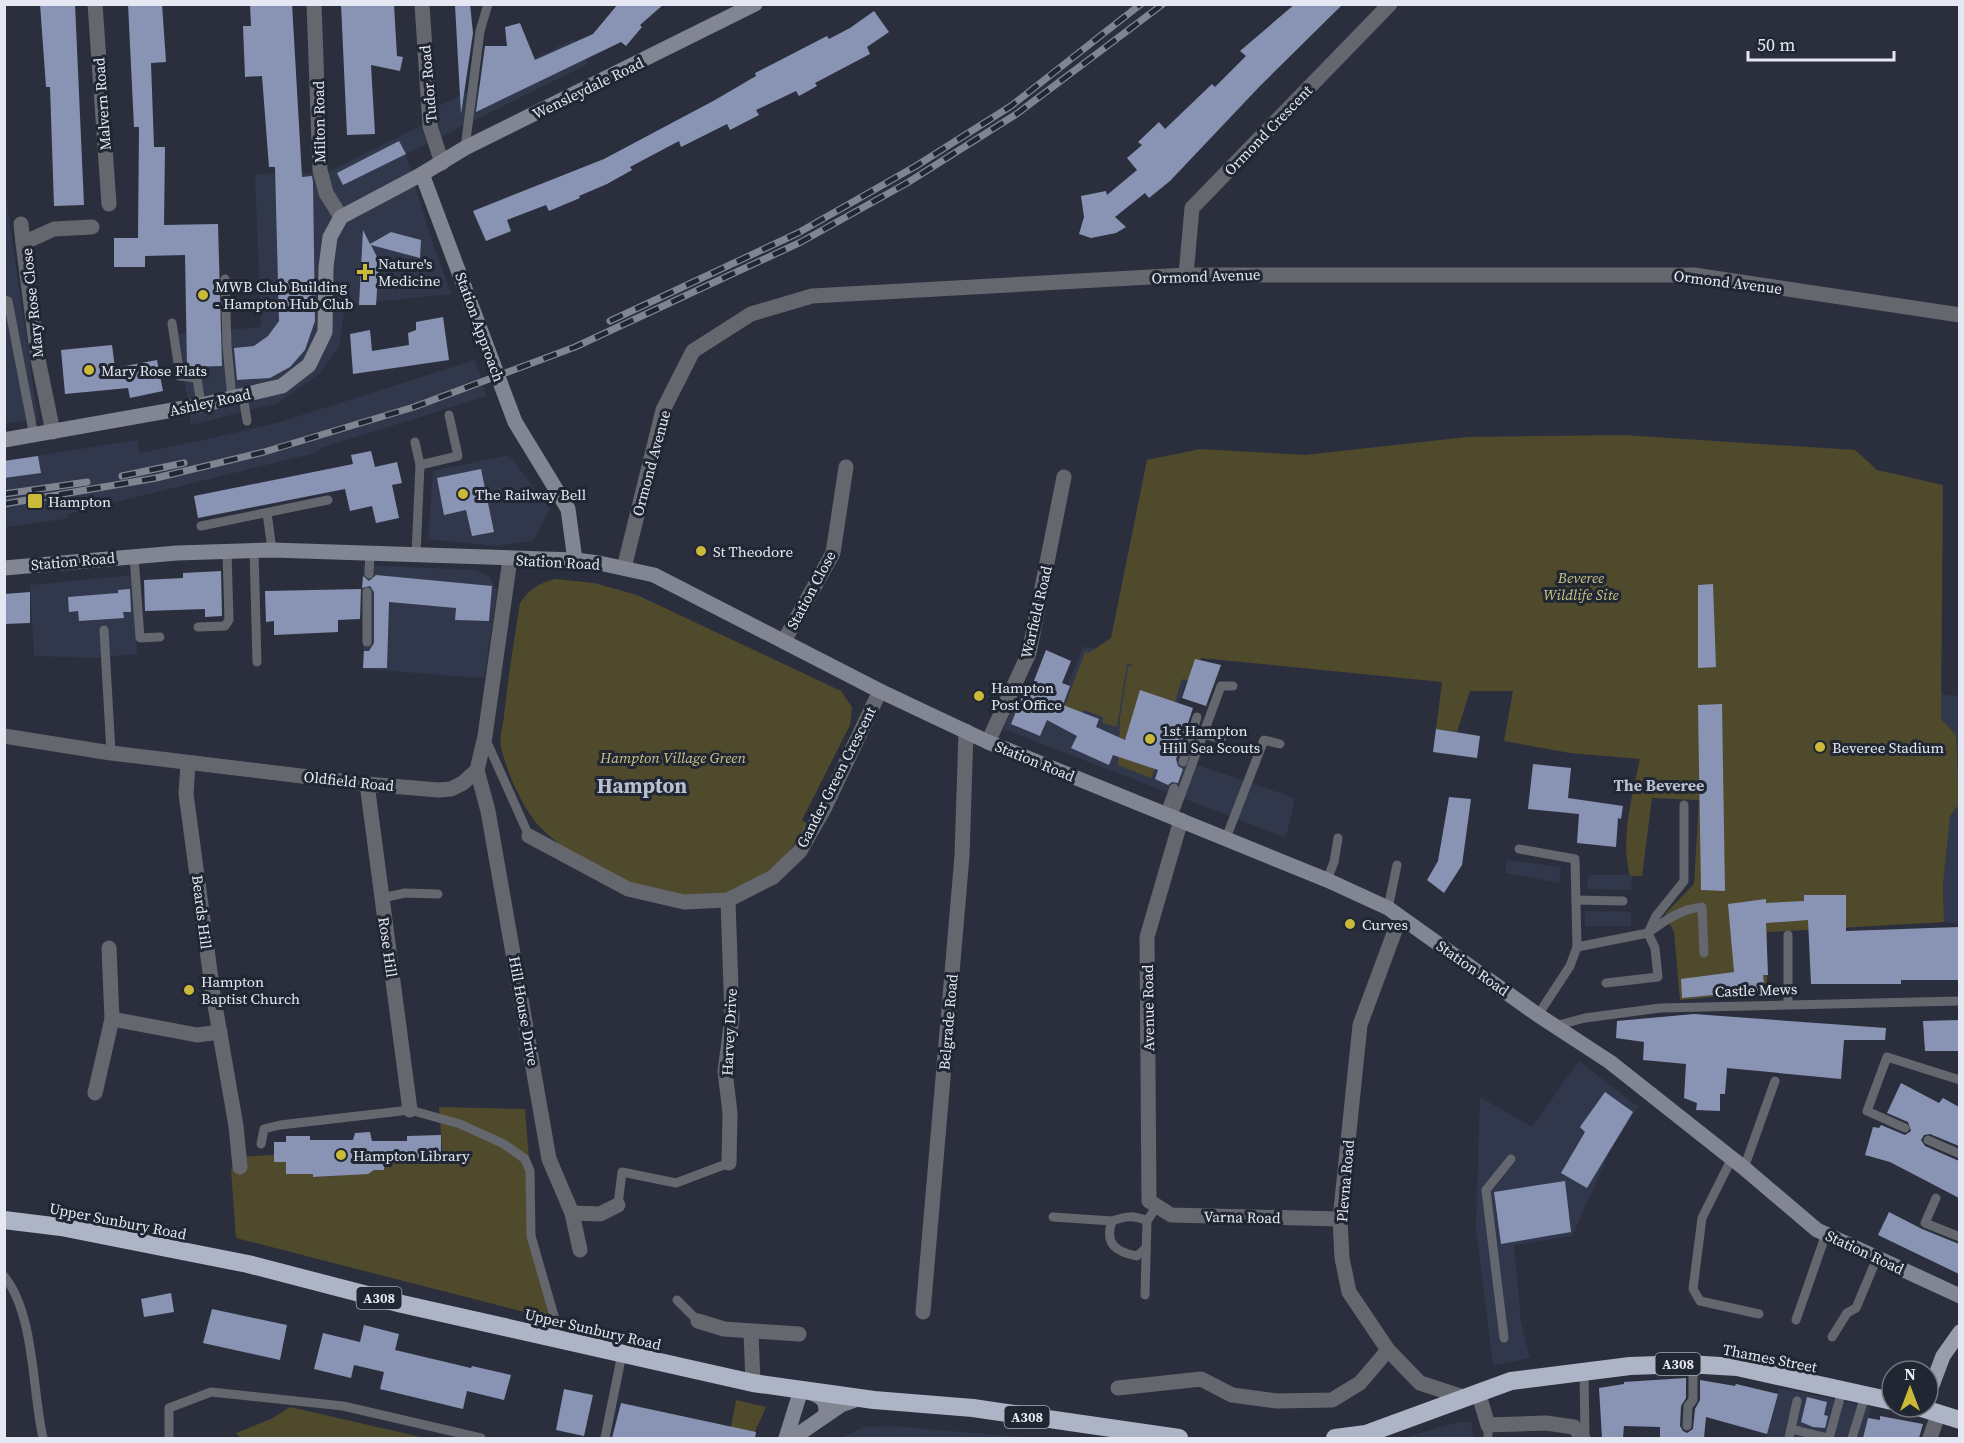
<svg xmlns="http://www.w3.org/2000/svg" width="1964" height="1443" font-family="'Source Serif 4',serif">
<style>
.built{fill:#31384c}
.green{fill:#4f4a2c}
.building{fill:#8994b4}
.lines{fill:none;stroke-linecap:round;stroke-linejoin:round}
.lane{stroke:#65676f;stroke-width:9}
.street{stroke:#65676f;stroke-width:15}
.secondary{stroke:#828692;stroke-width:15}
.primary{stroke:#999ead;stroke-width:15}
.highway{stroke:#adb4c5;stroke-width:18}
.rail-casing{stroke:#818591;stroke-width:7}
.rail{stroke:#212633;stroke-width:4.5;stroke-dasharray:14;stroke-linecap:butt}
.poi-dot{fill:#cbba39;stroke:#212633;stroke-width:2}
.labels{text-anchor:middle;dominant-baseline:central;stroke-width:6;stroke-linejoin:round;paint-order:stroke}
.shield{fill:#212633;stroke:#aaaeb9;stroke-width:1.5}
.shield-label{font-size:14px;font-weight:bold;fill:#e5e8f2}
.street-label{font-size:15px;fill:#e5e8f2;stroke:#212633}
.poi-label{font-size:15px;fill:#e5e8f2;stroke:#212633;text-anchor:start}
.park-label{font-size:15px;font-style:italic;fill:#ccc387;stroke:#212633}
.neighbourhood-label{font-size:16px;font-weight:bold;fill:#b8bfd0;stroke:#212633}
.district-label{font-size:21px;font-weight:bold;fill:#b8bfd0;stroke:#212633}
</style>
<rect width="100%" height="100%" fill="#2b2f3d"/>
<g class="built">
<path d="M574,39L588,64L406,154L429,232L451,294L345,305L339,346L319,374L278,403L191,425L178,334L261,327L255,174L326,173L439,117L437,107Z"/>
<path d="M4,163L8,211L38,420L5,423Z"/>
<path d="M475,360L487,396L321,448L315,453L68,514V518L64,519L5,527L4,461L137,440L140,453L213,438L280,422Z"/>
<path d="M509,455L550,509L533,541L494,546L428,539L433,471Z"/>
<path d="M363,565L475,570L490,577L497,592L484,678L363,669Z"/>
<path d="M132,575L137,654L93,658L34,656L30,585Z"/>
<path d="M1083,647L1194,658L1162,753L1295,798L1286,838L1003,729L1016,698L1056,714Z"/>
<path d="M1940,694L1959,696V924L1944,922Z"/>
<path d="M1507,860L1561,867L1559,883L1505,873Z"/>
<path d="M1588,875H1632L1631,890L1587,889Z"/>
<path d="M1585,911L1631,912V926H1585Z"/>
<path d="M1579,1061L1638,1107L1610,1151L1572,1236L1514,1245L1521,1322L1530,1358L1493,1366L1476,1228L1480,1097L1532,1127Z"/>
<path d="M1779,1388L1871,1407L1863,1438H1766Z"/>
<path d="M1458,1422H1471L1474,1438H1404Z"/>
<path d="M893,1426L1032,1438H841L864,1427Z"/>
</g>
<g class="green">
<path d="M1623,435L1855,450L1877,470L1943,485L1941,719L1956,735L1959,804L1950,816L1943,884L1944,922L1767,932V992L1680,1000L1674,932L1665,914L1694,884L1699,800L1652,798L1642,876H1630C1620,839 1632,796 1640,759L1570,753L1504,741L1513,691H1470L1457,732L1436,729L1442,682L1201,658L1193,682L1182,679L1175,702L1142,717L1129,760L1155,769L1151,778L1118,765L1120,718L1128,667L1133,665L1127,664L1117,727L1103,723V717L1084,710L1075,728L1059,721L1085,652L1089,653L1111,638L1147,460L1200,449L1305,455L1467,437Z"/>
<path d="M556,579L594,583L637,595L841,691L852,707L850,725L802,820L808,824C790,853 771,875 741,889C684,916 581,869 541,828C524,811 506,771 501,747C499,738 503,726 504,716C508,678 514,641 520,603C529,589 539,583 556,579Z"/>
<path d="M439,1107L525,1109L530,1171L531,1236L555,1314H532L236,1238L231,1169L240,1166L237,1157L274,1155L286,1162L287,1174H310L313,1156V1177L339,1176V1170L368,1174L372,1170H384V1160H443Z"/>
<path d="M736,1400L766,1407L752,1438H729Z"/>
<path d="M290,1407L425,1438H240L236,1433L271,1419Z"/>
</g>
<g class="building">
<path d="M40,4H75L84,205L54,206L50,87H46Z"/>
<path d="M128,4H162L166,62L151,63L154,147H165L164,225L218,224L222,366L187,367L185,255L145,256V267H114V238H138L139,127H134Z"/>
<path d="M250,4H292L302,177L312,176L313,182L315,321L305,350L290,367L270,378L237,380L234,348L254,346L268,336L279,321L275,167H269L262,76L245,77L243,26H251Z"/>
<path d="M341,4L394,5L397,56L403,57L400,71L371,65L375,134L347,135Z"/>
<path d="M470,4L473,33L461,114L455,5Z"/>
<path d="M618,4H664L640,25L642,27L626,46L621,42L476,112L485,46H507L505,27L520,23L535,60L593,34Z"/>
<path d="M1295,4H1343L1260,86L1170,181L1149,198L1145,193L1115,217L1126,227L1116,233L1091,238L1079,234L1084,217L1081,196L1106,191L1107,195L1137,170L1127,158L1142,145L1138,142L1159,122L1165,129L1212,84L1215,87L1246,56L1240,51Z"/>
<path d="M874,11L889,32L867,47L870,54L815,83L817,86L799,96L796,91L756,110L759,115L730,130L727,124L681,147L679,141L630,167L632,170L607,184L579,196L580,198L549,211L546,205L507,220L511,231L486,241L473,211L604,159L715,100L756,76L755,73L827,36L829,39L850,28Z"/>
<path d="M399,141L406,154L343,185L337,173Z"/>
<path d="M363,230L370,244L391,232L421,240L420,258L371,245L379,261L376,305H359Z"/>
<path d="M443,317L449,360L353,374L350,334L370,330L372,351L409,345L408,333L416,330V322Z"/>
<path d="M112,345L115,368L157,360L163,391L130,398L128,388L65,394L61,350Z"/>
<path d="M371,451L375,467L397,462L402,483L392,485L399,518L376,523L372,506L350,511L345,489L198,518L194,496L353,464L351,455Z"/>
<path d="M38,456L41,473L4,478V461Z"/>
<path d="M481,469L494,532L472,536L466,510L444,515L437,478Z"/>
<path d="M221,571L222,616L205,617V609L145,611L144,580L183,578V573Z"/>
<path d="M376,575L492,586L489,621L455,620L456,608L389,602L387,668H363L364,651H369L374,643V592L370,586L362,588L363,576L369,581Z"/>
<path d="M1713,584L1716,667L1698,668V585Z"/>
<path d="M130,589L131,612H123L124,618L79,621L78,611L69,612L68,597L118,593V590Z"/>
<path d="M361,589L360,619L338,620V632L274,635V621L266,622L265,591Z"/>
<path d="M30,592V623L4,624V594Z"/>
<path d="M1046,650L1071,661L1062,683L1070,686L1063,705L1099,719L1096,727L1125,740L1140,690L1193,708L1176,759L1178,766L1183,769L1178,783L1172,782L1168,785L1155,779L1158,770L1113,755L1109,765L1071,748L1077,736L1047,720L1040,736L1011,724L1023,694L1028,696Z"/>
<path d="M1195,659L1221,665L1206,706L1182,698Z"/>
<path d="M1722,704L1725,891L1701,890L1698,705Z"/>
<path d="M1436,729L1480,736L1477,758L1433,752Z"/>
<path d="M1533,764L1571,768L1568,798L1623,806L1621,819L1618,818L1616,847L1577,843L1579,814L1528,809Z"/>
<path d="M1449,797L1471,799L1462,865L1444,893L1427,880L1438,861Z"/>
<path d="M1804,895H1846V931L1959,927V980H1901V984H1811L1808,920L1766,923L1768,975H1763L1765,990L1682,998L1681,979L1734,972L1728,904L1766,899V903L1804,901Z"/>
<path d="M1694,1014L1886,1028L1885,1040H1844L1841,1079L1727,1068L1725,1094H1720V1111L1696,1110L1697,1103L1684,1098L1686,1064L1643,1060L1644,1042L1616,1038L1617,1021Z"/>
<path d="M1959,1020V1051H1925L1923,1021Z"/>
<path d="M1901,1083L1939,1103L1943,1098L1959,1107V1146L1930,1134L1924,1135L1921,1140L1925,1146L1959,1161V1198L1890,1162L1865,1155L1873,1127L1879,1128L1881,1125L1905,1135L1911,1131L1908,1122L1887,1113Z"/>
<path d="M1605,1092L1633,1112L1587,1188L1561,1173L1585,1132L1580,1127Z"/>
<path d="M370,1132L372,1141H407V1136L441,1135V1160H384V1170H374L368,1174L313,1177V1174H286V1162H274V1142H286V1136H310V1140H353L355,1133Z"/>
<path d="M1565,1181L1571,1232L1501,1244L1494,1192Z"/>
<path d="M1889,1212L1922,1229L1959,1244V1274L1878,1235Z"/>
<path d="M171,1293L174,1312L144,1317L141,1299Z"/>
<path d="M212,1309L287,1325L280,1360L203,1343Z"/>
<path d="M364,1325L399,1334L395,1350L471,1368L472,1366L511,1375L504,1400L467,1391L463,1409L380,1389L384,1372L354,1365L351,1378L314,1369L323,1333L360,1342Z"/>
<path d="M1686,1378V1398L1681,1406L1680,1426L1683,1431L1687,1433L1693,1429L1695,1409L1700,1400V1380L1735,1386L1736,1384L1778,1394L1767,1434L1706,1417L1704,1438H1660V1427L1624,1426L1623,1438H1602L1599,1388L1624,1384V1382Z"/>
<path d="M564,1389L593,1395L584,1436L556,1430Z"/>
<path d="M1807,1397L1827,1402L1824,1415L1828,1416L1825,1428L1813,1427L1801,1422Z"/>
<path d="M621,1403L756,1432L755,1438H612Z"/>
<path d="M1880,1416L1923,1424L1919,1438H1863L1868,1418L1880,1420Z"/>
</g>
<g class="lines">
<g class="lane">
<path d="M465,148L480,31L488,4"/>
<path d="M225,279L227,346L232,399"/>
<path d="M4,300L8,301L34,436"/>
<path d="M172,323L180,376L197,378L201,405"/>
<path d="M243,396L247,421"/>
<path d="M415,442L420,465L416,554"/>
<path d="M420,465L458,456L449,415"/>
<path d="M267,513L272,550"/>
<path d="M201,526L328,500"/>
<path d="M254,550L257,662"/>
<path d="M134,556L140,638L160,637"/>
<path d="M369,574L370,553"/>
<path d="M198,627L225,626L229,620L227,551"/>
<path d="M104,630L111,753"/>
<path d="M367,642V592"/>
<path d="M1203,734L1221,739"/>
<path d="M486,740L529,836"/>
<path d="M1183,762L1197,717"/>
<path d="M1165,813L1174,788"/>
<path d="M1173,816L1221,686H1233"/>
<path d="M1226,838L1264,740L1280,744"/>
<path d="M1519,849L1575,859L1577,947L1570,966L1538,1015"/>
<path d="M1327,880L1334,862L1338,838"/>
<path d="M382,898L405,893L438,894"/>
<path d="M1576,900L1623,901"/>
<path d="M1388,908L1397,865"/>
<path d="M1788,935V1003"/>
<path d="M1577,947L1648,933L1656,916L1684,881V805"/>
<path d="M1606,983L1658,977L1655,948L1648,933C1664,921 1681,909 1702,907L1704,953"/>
<path d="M1555,1026L1585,1018L1660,1008L1960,1001"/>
<path d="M1905,1128L1867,1111L1887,1057L1960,1080"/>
<path d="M1928,1140L1960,1154"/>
<path d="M261,1144L264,1129L280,1125L410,1110L460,1124L504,1144L525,1159L530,1171L531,1236L561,1340"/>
<path d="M1732,1158L1702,1218L1693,1289L1700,1301L1759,1314"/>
<path d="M1744,1168L1775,1081"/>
<path d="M1936,1198L1925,1223L1960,1237"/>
<path d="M618,1205L622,1172L676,1183L729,1163"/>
<path d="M1053,1217L1112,1221"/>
<path d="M1146,1248L1137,1256C1116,1252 1104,1244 1112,1221C1126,1216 1134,1215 1147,1221"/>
<path d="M4,1276C35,1314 32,1391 43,1438"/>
<path d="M1145,1295L1147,1221L1157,1206"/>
<path d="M677,1300L698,1321"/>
<path d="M1796,1320L1826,1234"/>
<path d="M1832,1337L1847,1313L1856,1308L1877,1258"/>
<path d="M1504,1338L1486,1190L1511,1159"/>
<path d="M1584,1370L1585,1438"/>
<path d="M1488,1425V1438"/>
<path d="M1687,1426L1688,1406L1693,1400V1364"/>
<path d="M1791,1429L1828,1438"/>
<path d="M169,1438V1408L211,1392L343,1406L481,1438"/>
<path d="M605,1438L622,1354"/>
<path d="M1789,1438L1797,1401"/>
<path d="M1829,1438L1842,1391"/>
<path d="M1852,1438L1865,1396"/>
</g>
<g class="street">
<path d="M95,4L109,204"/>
<path d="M314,4L320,170L326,193L341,217"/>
<path d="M422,4L430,126L442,163"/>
<path d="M21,224L23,243"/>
<path d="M1186,275L1192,208L1390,4"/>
<path d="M53,432L38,359L23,243L54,229L92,227"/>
<path d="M624,568L663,410L693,351L751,314L812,296L1186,275H1694L1960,315"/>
<path d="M784,641L833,553L846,467"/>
<path d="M4,736L111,753L367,784L438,790L451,789L463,783L477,770L485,736L510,559"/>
<path d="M988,742L1029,653L1064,477"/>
<path d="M188,763L186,794L213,994L236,1126L240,1167"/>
<path d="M477,770L488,811L549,1159L572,1213L580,1250"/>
<path d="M367,784L410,1110"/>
<path d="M1181,820L1147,937L1149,1201L1171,1215L1340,1219"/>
<path d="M529,836L628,889L684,902L728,900L773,877L800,851L825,807L880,691"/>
<path d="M728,900L732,1018L725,1071L730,1113L729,1163"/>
<path d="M1400,917L1360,1025L1340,1219L1342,1258L1349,1292L1388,1350L1420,1383L1463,1397"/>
<path d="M112,1019L197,1035L220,1032"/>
<path d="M95,1093L112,1019L109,948"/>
<path d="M572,1213L600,1214L618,1205"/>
<path d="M923,1312L962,856L966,731"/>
<path d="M698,1321L724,1329L799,1334"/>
<path d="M751,1332L753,1383"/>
<path d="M1118,1388L1201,1379L1232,1395L1277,1401L1332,1400L1360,1383L1388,1350"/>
<path d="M1478,1392L1488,1425L1546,1423L1574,1427L1583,1438"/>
<path d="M1930,1438L1939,1412"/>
</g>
<g class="secondary">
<path d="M422,174L465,148L755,4"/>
<path d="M4,440L201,405L282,386L309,365L325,332L326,267L330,237L341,217L422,174L515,422L568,509L575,560"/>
<path d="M4,568L177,553L272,550L575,560L599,563L654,575L880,691L988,742L1327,880L1388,908L1538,1015L1610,1062L1744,1168L1817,1230L1960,1296"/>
<path d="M786,1438L801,1390C815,1394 830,1397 825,1415"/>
<path d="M793,1438L841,1405L861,1398"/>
</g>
<path class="primary" d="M1928,1396L1943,1356L1960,1332"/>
<g class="highway">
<path d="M4,1220L61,1227L248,1264L402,1304L753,1383L874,1400L973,1408L1179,1438"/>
<path d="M1918,1407L1960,1420"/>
<path d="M1335,1438L1366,1434L1511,1381L1630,1366L1687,1364L1737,1367L1892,1401"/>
</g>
<defs>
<g id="rail">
<path d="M610,321L798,233L916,166L1011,106L1141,4"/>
<path d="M122,476L184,463"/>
<path d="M4,494L87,482"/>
<path d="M4,504L156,478L264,452L414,407L575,347L801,242L907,183L1018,113L1163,4"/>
</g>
</defs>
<use href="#rail" class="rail-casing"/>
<use href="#rail" class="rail"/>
</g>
<g class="poi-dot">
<path d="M362 263h6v6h6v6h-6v6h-6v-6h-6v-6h6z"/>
<circle cx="203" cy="295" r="6"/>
<circle cx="89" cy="370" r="6"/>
<circle cx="463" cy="494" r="6"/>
<rect x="27" y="493" width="16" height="16" rx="3"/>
<circle cx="701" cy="551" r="6"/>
<circle cx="979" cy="696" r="6"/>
<circle cx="1150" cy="739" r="6"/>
<circle cx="1820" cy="747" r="6"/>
<circle cx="1350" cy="924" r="6"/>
<circle cx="189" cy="990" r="6"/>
<circle cx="341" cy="1155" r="6"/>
</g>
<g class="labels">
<g class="shield">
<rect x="356.5" y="1287" width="45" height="22" rx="4.5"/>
<rect x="1655.5" y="1353" width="45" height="22" rx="4.5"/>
<rect x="1004.5" y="1406" width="45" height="22" rx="4.5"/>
</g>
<g class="shield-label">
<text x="379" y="1298">A308</text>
<text x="1678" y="1364">A308</text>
<text x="1027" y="1417">A308</text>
</g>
<g class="street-label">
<text transform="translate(428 84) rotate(-95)">Tudor Road</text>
<text transform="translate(588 88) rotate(-26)">Wensleydale Road</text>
<text transform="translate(102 104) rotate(-94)">Malvern Road</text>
<text transform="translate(319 122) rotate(-91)">Milton Road</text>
<text transform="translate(1268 130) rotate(-46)">Ormond Crescent</text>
<text transform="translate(1206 276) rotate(-2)">Ormond Avenue</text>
<text transform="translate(1728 282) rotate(7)">Ormond Avenue</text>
<text transform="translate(32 303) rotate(-96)">Mary Rose Close</text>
<text transform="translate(480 327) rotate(70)">Station Approach</text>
<text transform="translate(210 402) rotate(-12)">Ashley Road</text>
<text transform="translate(651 463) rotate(-75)">Ormond Avenue</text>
<text transform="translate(73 561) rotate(-5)">Station Road</text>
<text transform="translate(558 562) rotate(3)">Station Road</text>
<text transform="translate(811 590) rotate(-62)">Station Close</text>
<text transform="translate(1036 612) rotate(-77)">Warfield Road</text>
<text transform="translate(1035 761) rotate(22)">Station Road</text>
<text transform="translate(836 777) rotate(-63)">Gander Green Crescent</text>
<text transform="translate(349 781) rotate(6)">Oldfield Road</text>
<text transform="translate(202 912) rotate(83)">Beards Hill</text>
<text transform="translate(388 947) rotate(82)">Rose Hill</text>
<text transform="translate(1473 968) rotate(35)">Station Road</text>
<text transform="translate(1756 990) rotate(-2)">Castle Mews</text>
<text transform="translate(1148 1008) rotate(-91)">Avenue Road</text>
<text transform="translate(524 1011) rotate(80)">Hill House Drive</text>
<text transform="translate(948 1022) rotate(-85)">Belgrade Road</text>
<text transform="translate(729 1032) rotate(-87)">Harvey Drive</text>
<text transform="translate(1345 1181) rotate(-85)">Plevna Road</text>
<text transform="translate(1242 1217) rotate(1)">Varna Road</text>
<text transform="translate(118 1221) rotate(11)">Upper Sunbury Road</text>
<text transform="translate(1865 1252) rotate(25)">Station Road</text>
<text transform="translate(593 1329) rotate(13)">Upper Sunbury Road</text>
<text transform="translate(1770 1358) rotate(11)">Thames Street</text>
</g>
<g class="poi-label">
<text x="378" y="263">Nature's<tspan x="378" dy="17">Medicine</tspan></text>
<text x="215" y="286">MWB Club Building<tspan x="215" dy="17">- Hampton Hub Club</tspan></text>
<text x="101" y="370">Mary Rose Flats</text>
<text x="475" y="494">The Railway Bell</text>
<text x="48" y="501">Hampton</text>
<text x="713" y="551">St Theodore</text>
<text x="991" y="687">Hampton<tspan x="991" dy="17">Post Office</tspan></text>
<text x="1162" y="730">1st Hampton<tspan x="1162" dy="17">Hill Sea Scouts</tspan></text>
<text x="1832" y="747">Beveree Stadium</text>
<text x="1362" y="924">Curves</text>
<text x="201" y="981">Hampton<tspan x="201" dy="17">Baptist Church</tspan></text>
<text x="353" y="1155">Hampton Library</text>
</g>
<g class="park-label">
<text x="1581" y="577">Beveree<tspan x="1581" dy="17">Wildlife Site</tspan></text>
<text x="673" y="757">Hampton Village Green</text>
</g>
<g class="neighbourhood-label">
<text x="1659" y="785">The Beveree</text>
</g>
<g class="district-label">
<text x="642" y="785">Hampton</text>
</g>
</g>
<rect width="1964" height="1443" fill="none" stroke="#e5e8f2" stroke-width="12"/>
<g transform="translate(1910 1389)"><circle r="28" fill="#212633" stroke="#6f747f" stroke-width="1.5"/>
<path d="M0-4.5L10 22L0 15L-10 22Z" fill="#cbba39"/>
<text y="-9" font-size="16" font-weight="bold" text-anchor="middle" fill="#e5e8f2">N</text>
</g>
<path d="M1748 51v9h146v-9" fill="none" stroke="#e5e8f2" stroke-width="3"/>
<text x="1757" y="51" font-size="18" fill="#e5e8f2" stroke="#212633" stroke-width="4.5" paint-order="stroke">50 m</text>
</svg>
